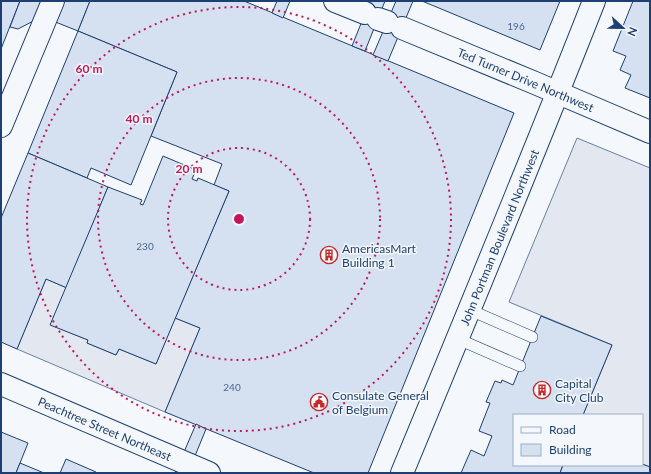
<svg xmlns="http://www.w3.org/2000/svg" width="651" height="474" font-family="Lato,sans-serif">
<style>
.parking{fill:#e3e8f0;stroke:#687fa3}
.building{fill:#d5e0f0;stroke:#1d3f73}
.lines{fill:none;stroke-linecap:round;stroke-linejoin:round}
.lane-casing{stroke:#1d3f73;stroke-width:12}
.secondary-casing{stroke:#1d3f73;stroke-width:24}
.lane{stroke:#f4f7fb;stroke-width:11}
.secondary{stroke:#f4f7fb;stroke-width:22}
.ring{fill:none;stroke:#c2185b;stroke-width:2;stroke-dasharray:2 4}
.labels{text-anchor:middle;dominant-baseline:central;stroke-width:3;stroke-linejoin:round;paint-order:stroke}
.number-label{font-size:10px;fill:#4b6792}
.street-label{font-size:12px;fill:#1d3f73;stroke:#f4f7fb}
.poi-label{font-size:12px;fill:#1d3f73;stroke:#f4f7fb;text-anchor:start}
.centre{fill:#c2185b;stroke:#f4f7fb;stroke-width:2}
.ring-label{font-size:12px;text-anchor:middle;font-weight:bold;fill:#c2185b;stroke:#f4f7fb;stroke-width:3;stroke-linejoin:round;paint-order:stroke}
</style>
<rect width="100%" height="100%" fill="#f4f7fb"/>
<g class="parking">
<path d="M577,138L650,168V467L642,464V415H583L612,345L509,302Z"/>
<path d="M46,279L67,288L51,325L88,340L87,343L116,355L119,349L156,364L175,318L200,328L165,412L17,349Z"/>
</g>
<g class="building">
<path d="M1,1H20L1,49Z"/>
<path d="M20,1H90L78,31L43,17H41L18,29L10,27Z"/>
<path d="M90,1H244L514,113L368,473H314L165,412L200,328L175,318L229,191L214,185L222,164L151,136L177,72L78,31Z"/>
<path d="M277,1H290L283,18L272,13Z"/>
<path d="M370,1H385L365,51L352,46Z"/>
<path d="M396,1H413L388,61L373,55Z"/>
<path d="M422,1H560L540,50Z"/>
<path d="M633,1H650V98L625,88L631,75L620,70L626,56L613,51Z"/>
<path d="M78,31L177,72L131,185L91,168L87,178L28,153Z"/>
<path d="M28,153L108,187L67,288L46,279L17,349L1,342V218Z"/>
<path d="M163,156L196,170L192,179L197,181L198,178L229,191L156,364L119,349L116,355L87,343L88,340L50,325L108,187L142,200L140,204L143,205Z"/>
<path d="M541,316L612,345L583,415H514V465H563L560,473H461L471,450L484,456L492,436L479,431L490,403L486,402L495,381L501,383L502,380L513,385Z"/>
<path d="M196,424L206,429L188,473H175Z"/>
<path d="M1,432L28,443L16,473H1Z"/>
<path d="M66,459L96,472V473H60Z"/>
<path d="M20,463L44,473H16Z"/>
<path d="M642,464L650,467V473H560L563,465H642Z"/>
</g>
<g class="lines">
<defs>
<g id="lane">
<path d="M470,310L532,337"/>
<path d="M458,339L520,366"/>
</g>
<g id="secondary">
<path d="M335,1L365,13"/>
<path d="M378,19L387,22"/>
<path id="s1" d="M402,28L535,83L650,132"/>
<path d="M1,126L53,1"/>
<path id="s2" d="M1,384L209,473"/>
<path id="s3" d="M402,473C467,316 532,159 594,1"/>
</g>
</defs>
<use href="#lane" class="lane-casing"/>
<use href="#secondary" class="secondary-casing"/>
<use href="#lane" class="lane"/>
<use href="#secondary" class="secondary"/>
</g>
<g class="ring">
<circle cx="239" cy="219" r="71"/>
<circle cx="239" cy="219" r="141"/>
<circle cx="239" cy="219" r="212"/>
</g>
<defs>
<symbol id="building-ring" viewBox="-11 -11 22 22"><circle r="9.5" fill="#f4f7fb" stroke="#c62828" stroke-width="1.5"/><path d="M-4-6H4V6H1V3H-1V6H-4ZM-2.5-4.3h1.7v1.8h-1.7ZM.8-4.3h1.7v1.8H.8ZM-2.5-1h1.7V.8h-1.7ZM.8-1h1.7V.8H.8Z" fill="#c62828"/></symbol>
<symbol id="civic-ring" viewBox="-11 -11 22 22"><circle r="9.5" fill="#f4f7fb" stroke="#c62828" stroke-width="1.5"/><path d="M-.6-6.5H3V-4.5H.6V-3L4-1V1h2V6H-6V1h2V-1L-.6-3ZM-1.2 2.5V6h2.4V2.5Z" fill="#c62828"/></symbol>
</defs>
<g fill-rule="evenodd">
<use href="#building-ring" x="319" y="245" width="20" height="20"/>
<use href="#building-ring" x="532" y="380" width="20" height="20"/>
<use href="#civic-ring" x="309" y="392" width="20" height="20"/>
</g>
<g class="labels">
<g class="number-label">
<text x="516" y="26">196</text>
<text x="145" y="246">230</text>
<text x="232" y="387">240</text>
</g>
<g class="street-label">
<text stroke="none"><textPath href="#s1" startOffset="134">Ted Turner Drive Northwest</textPath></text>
<text stroke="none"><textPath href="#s3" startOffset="255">John Portman Boulevard Northwest</textPath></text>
<text stroke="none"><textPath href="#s2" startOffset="113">Peachtree Street Northeast</textPath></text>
</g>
<g class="poi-label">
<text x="342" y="248">AmericasMart<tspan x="342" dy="14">Building 1</tspan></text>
<text x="555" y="383">Capital<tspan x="555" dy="14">City Club</tspan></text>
<text x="332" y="395">Consulate General<tspan x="332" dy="14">of Belgium</tspan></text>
</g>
</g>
<circle cx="239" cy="219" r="6" class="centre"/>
<g class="ring-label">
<text x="89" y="73">60 m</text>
<text x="139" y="123">40 m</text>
<text x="189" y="173">20 m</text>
</g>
<rect width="651" height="474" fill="none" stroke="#1d3f73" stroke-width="4"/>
<rect x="513" y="414" width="130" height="52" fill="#f4f7fb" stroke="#9eadc5"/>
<rect x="521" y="427" width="20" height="6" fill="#f4f7fb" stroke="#9eadc5"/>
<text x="549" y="434" font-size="12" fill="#1d3f73">Road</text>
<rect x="521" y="444" width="20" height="12" fill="#d5e0f0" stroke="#9eadc5"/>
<text x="549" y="454" font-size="12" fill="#1d3f73">Building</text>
<g transform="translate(623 28) rotate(112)" stroke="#f4f7fb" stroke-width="3" paint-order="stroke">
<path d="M0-3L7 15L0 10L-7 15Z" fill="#1d3f73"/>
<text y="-6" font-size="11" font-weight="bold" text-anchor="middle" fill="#1d3f73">N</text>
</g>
</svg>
